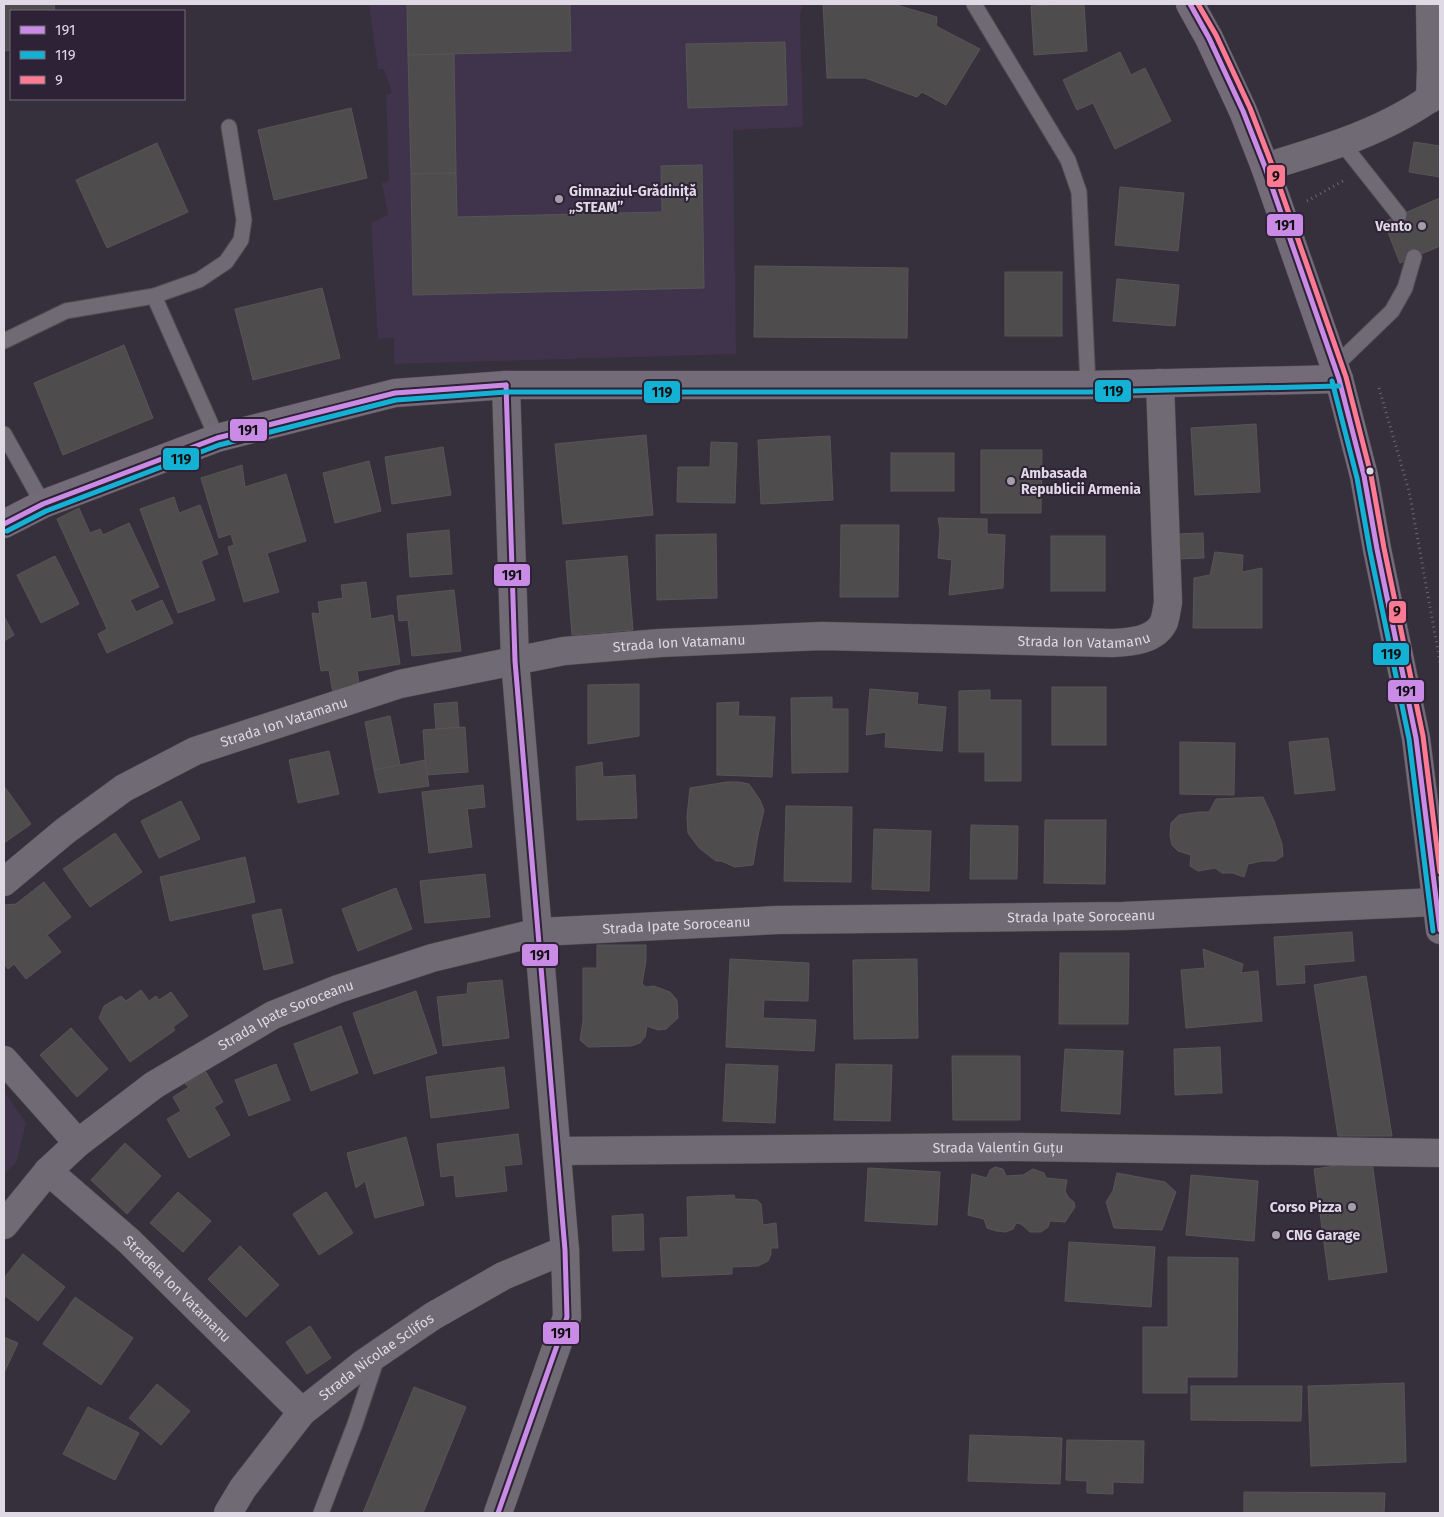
<svg xmlns="http://www.w3.org/2000/svg" width="1444" height="1517" font-family="'Fira Sans',sans-serif">
<style>
.built{fill:#40334c}
.building{fill:#4f4c4e;stroke:#575556}
.lines{fill:none;stroke-linecap:round;stroke-linejoin:round}
.lane-casing{stroke:#504c55;stroke-width:17}
.street-casing{stroke:#504c55;stroke-width:29}
.secondary-casing{stroke:#504c55;stroke-width:29}
.path{stroke:#6c686f;stroke-width:3;stroke-dasharray:1 4;stroke-linecap:butt}
.lane{stroke:#6f6a73;stroke-width:15}
.street{stroke:#6f6a73;stroke-width:28}
.secondary{stroke:#736c78;stroke-width:28}
.bus-1-casing{stroke:#2d2236;stroke-width:9}
.bus-2-casing{stroke:#2d2236;stroke-width:9}
.bus-3-casing{stroke:#2d2236;stroke-width:9}
.bus-1{stroke:#ca8be6;stroke-width:5}
.bus-2{stroke:#13b2d5;stroke-width:5}
.bus-3{stroke:#fe7a93;stroke-width:5}
.poi-dot{fill:#a49daa;stroke:#2d2236;stroke-width:2}
.bus-dot{fill:#dfd8e5;stroke:#2d2236;stroke-width:2}
.labels{text-anchor:middle;dominant-baseline:central;stroke-width:4;stroke-linejoin:round;paint-order:stroke}
.poi-label{font-size:14px;font-weight:bold;fill:#dfd8e5;stroke:#2d2236;text-anchor:start}
.street-label{font-size:14px;fill:#dfd8e5;stroke:#2d2236}
.line-badge{stroke:#2d2236;stroke-width:2}
.pale-badge-label{font-size:14px;text-anchor:middle;font-weight:bold;fill:#111}
</style>
<rect width="100%" height="100%" fill="#36303c"/>
<g class="built">
<path d="M369,4H803L800,15L803,127L733,130L736,354L394,364V338L378,339L371,223L388,215L382,183L389,181L386,95L392,93L384,69H378Z"/>
<path d="M4,1092L26,1123L16,1163L4,1174Z"/>
</g>
<g class="building">
<path d="M4,4H54L55,11H11V50L4,51Z"/>
<path d="M407,4H570L571,51L408,55Z"/>
<path d="M823,4H893L937,17L936,26L980,49L946,105L922,92L917,97L865,78H827Z"/>
<path d="M1064,4H1084L1087,51L1034,55L1031,6Z"/>
<path d="M785,42L787,105L688,108L686,44Z"/>
<path d="M1120,52L1131,75L1145,68L1171,121L1115,149L1093,103L1077,110L1063,80Z"/>
<path d="M454,54L456,173L411,174L408,55Z"/>
<path d="M351,108L367,178L274,200L258,130Z"/>
<path d="M1414,142L1440,146V177L1409,172Z"/>
<path d="M157,143L188,212L107,248L76,180Z"/>
<path d="M702,165L704,288L413,295L411,174L456,173L457,217L662,212L661,166Z"/>
<path d="M1120,187L1184,193L1178,251L1115,245Z"/>
<path d="M1440,198V246L1400,263L1384,222Z"/>
<path d="M755,266L908,268L907,338L754,337Z"/>
<rect x="1005" y="272" width="57" height="64"/>
<path d="M1117,279L1179,285L1175,326L1113,321Z"/>
<path d="M322,288L340,358L253,380L235,309Z"/>
<path d="M124,345L153,418L63,455L34,383Z"/>
<path d="M1256,424L1260,492L1195,495L1191,428Z"/>
<path d="M646,435L653,515L563,524L555,444Z"/>
<path d="M830,436L833,500L761,504L758,440Z"/>
<path d="M711,442L737,443L735,503L677,502L678,467H710Z"/>
<path d="M443,447L451,495L392,504L385,457Z"/>
<path d="M981,450H1042L1041,513H981Z"/>
<rect x="891" y="453" width="63" height="38"/>
<path d="M369,461L381,511L335,523L323,473Z"/>
<path d="M242,465L245,487L286,474L306,541L267,553L279,592L244,602L228,547L234,545L231,534L219,538L201,478Z"/>
<path d="M174,497L179,513L200,505L218,554L201,561L215,600L178,613L140,509Z"/>
<path d="M79,508L90,533L100,529L103,535L129,523L159,587L130,600L136,612L162,600L173,623L107,653L98,634L107,629L57,519Z"/>
<path d="M938,518L987,519V534L1005,535L1003,588L949,595L952,560L938,558L940,530Z"/>
<path d="M841,525H899L898,597H840Z"/>
<path d="M449,530L452,574L410,577L407,534Z"/>
<path d="M1203,533L1204,558L1177,559L1176,534Z"/>
<path d="M716,534L717,598L657,600L656,535Z"/>
<rect x="1051" y="536" width="54" height="55"/>
<path d="M1215,552L1243,555L1242,572L1262,568V628H1193L1194,578L1210,575Z"/>
<path d="M55,556L79,604L41,623L17,575Z"/>
<path d="M627,556L633,630L572,635L566,561Z"/>
<path d="M366,582L371,619L393,615L400,664L357,671L360,689L333,693L329,670L321,671L312,613L320,614L318,602L343,598L341,585Z"/>
<path d="M454,590L461,651L412,656L408,620L399,621L397,596Z"/>
<path d="M4,616L14,635L4,641Z"/>
<path d="M639,684V736L588,744V685Z"/>
<rect x="1052" y="687" width="54" height="58"/>
<path d="M870,689L918,693L917,704L946,707L942,751L885,747L886,732L866,735Z"/>
<path d="M990,690V700H1021V781H985V752H959V691Z"/>
<path d="M832,697V709H848V772L792,773L791,698Z"/>
<path d="M457,702L459,727L436,729L434,704Z"/>
<path d="M739,702L738,716L775,717L772,777L717,775V703Z"/>
<path d="M390,716L400,765L374,770L365,722Z"/>
<path d="M465,727L468,772L426,775L423,730Z"/>
<path d="M1328,738L1335,790L1295,794L1289,742Z"/>
<path d="M1180,742L1235,743L1234,795L1180,794Z"/>
<path d="M329,751L339,794L298,803L289,760Z"/>
<path d="M425,760L429,786L379,793L374,770Z"/>
<path d="M602,762L603,777L635,775L637,818L577,820L576,767Z"/>
<path d="M727,782H739L749,784L760,800L764,810L758,835L753,865L735,867L721,861H716L699,848L688,833L687,816L690,788Z"/>
<path d="M483,785L485,807L467,809L472,847L429,853L422,792Z"/>
<path d="M4,786L31,824L4,843Z"/>
<path d="M1263,797L1274,821L1282,844L1283,856L1275,861H1262L1248,864L1244,877L1233,873H1222L1215,868L1198,871L1190,866L1191,855L1178,851L1172,845L1170,835L1171,823L1179,815L1198,812H1209L1216,799Z"/>
<path d="M181,801L200,839L159,858L141,821Z"/>
<path d="M786,806L852,807L851,882L784,881Z"/>
<path d="M1045,820H1106L1105,884L1044,883Z"/>
<path d="M971,825L1018,826L1017,879H970Z"/>
<path d="M874,829L931,831L929,891L872,889Z"/>
<path d="M115,833L142,872L90,907L63,869Z"/>
<path d="M245,857L255,902L170,921L160,877Z"/>
<path d="M485,874L490,917L425,923L420,881Z"/>
<path d="M44,882L71,917L47,935L61,952L26,979L14,964L8,969L4,964V905L16,904Z"/>
<path d="M396,888L412,929L358,951L342,909Z"/>
<path d="M281,909L293,963L264,970L252,915Z"/>
<path d="M1352,932L1354,961L1304,965L1305,983L1277,985L1274,937Z"/>
<path d="M597,945H646V961L642,984L646,987L654,986L670,992L677,1000L678,1018L666,1029L658,1030L647,1026L645,1037L640,1043L631,1046L588,1047L580,1040L583,1021V968H597Z"/>
<path d="M1203,949L1243,964L1241,973L1258,971L1262,1021L1186,1028L1181,970L1205,968Z"/>
<path d="M1060,953H1129L1128,1024H1059Z"/>
<path d="M730,959L809,963L808,1001L764,1000L763,1018L816,1020L814,1051L726,1047Z"/>
<path d="M917,959L918,1038L854,1039L853,960Z"/>
<path d="M1366,976L1392,1136H1338L1314,985Z"/>
<path d="M502,980L509,1038L443,1046L437,997L467,994L468,983Z"/>
<path d="M141,990L149,1001L156,996L159,1000L171,992L188,1016L173,1027L175,1030L130,1062L99,1018L104,1006L121,996L126,1001Z"/>
<path d="M416,991L437,1053L374,1074L353,1013Z"/>
<path d="M341,1026L358,1073L311,1091L294,1044Z"/>
<path d="M71,1028L108,1069L77,1097L40,1055Z"/>
<path d="M1220,1047L1222,1093L1175,1095L1174,1049Z"/>
<path d="M1065,1049L1123,1051L1120,1114L1061,1111Z"/>
<path d="M952,1056H1020V1120H953Z"/>
<path d="M276,1064L290,1100L249,1116L235,1080Z"/>
<path d="M726,1064L778,1066L775,1123L723,1121Z"/>
<path d="M836,1064L892,1065L890,1121L834,1120Z"/>
<path d="M504,1067L509,1108L431,1118L426,1077Z"/>
<path d="M206,1072L223,1102L214,1107L230,1135L189,1158L167,1119L181,1111L173,1097L189,1087L185,1084Z"/>
<path d="M518,1134L522,1164L504,1166L507,1191L456,1197L454,1175L441,1177L437,1144Z"/>
<path d="M406,1137L424,1205L375,1218L365,1181L356,1188L347,1153Z"/>
<path d="M125,1143L161,1176L127,1214L91,1180Z"/>
<path d="M1372,1161L1387,1272L1329,1280L1314,1169Z"/>
<path d="M995,1167L1003,1169L1006,1176L1023,1175L1033,1169L1044,1173L1046,1178L1067,1180L1065,1191L1068,1197L1074,1202L1075,1207L1065,1222L1050,1221L1048,1227L1041,1232H1030L1021,1224L1016,1223L1013,1229L1006,1232L996,1231L987,1228L984,1219L968,1215L972,1174L987,1178L990,1170Z"/>
<path d="M868,1168L940,1172L937,1225L865,1221Z"/>
<path d="M1117,1173L1165,1182L1176,1192L1162,1230L1114,1228L1106,1202L1113,1191Z"/>
<path d="M1191,1175L1258,1181L1254,1241L1186,1235Z"/>
<path d="M178,1192L211,1221L183,1252L150,1223Z"/>
<path d="M326,1192L353,1233L319,1255L293,1214Z"/>
<path d="M734,1195L735,1199L757,1200L761,1204L763,1225L776,1223L778,1248H771V1254L768,1261L758,1266L732,1267V1274L662,1277L660,1238L688,1237L687,1197Z"/>
<path d="M643,1214L644,1250L613,1251L612,1216Z"/>
<path d="M1069,1242L1155,1247L1151,1307L1065,1301Z"/>
<path d="M240,1246L279,1285L246,1317L208,1279Z"/>
<path d="M23,1254L65,1287L38,1321L4,1295V1278Z"/>
<path d="M1168,1257L1238,1258L1237,1377H1187V1393H1143V1327H1168Z"/>
<path d="M75,1297L133,1338L101,1385L43,1344Z"/>
<path d="M310,1326L331,1358L307,1374L286,1342Z"/>
<path d="M4,1337L18,1343L4,1373Z"/>
<path d="M1404,1383L1406,1462L1311,1466L1308,1386Z"/>
<path d="M157,1384L190,1411L161,1445L129,1418Z"/>
<path d="M1191,1386H1302L1301,1421L1191,1420Z"/>
<path d="M414,1387L466,1407L423,1513H363Z"/>
<path d="M88,1407L139,1433L115,1480L63,1454Z"/>
<path d="M970,1435L1062,1438L1060,1484L968,1481Z"/>
<path d="M1067,1440L1144,1441L1143,1483L1113,1482V1494L1087,1493V1481L1066,1480Z"/>
<path d="M1244,1492L1385,1493L1384,1513H1244Z"/>
</g>
<g class="lines">
<defs>
<g id="lane">
<path d="M974,4L1068,160L1079,192L1088,385"/>
<path d="M1342,143L1399,215"/>
<path d="M154,296L217,438"/>
<path d="M4,341L66,311L154,296L199,280L226,262L241,240L244,220L229,127"/>
<path d="M1335,366L1392,311L1405,288L1414,257"/>
<path d="M4,434L43,504"/>
<path d="M321,1513L355,1424L378,1355"/>
</g>
<g id="street">
<path d="M1430,4L1431,68L1430,99"/>
<path d="M1265,167C1326,149 1390,130 1440,91"/>
<path id="s1" d="M4,882L65,831L124,788L195,751L400,684L564,651L660,643L822,636L1112,643C1130,642 1155,641 1164,622C1166,616 1167,608 1168,602L1160,383"/>
<path d="M4,1060L78,1143"/>
<path id="s2" d="M557,1151L1014,1147L1440,1153"/>
<path id="s3" d="M48,1171L129,1241L302,1412"/>
<path id="s4" d="M4,1225L48,1171L78,1143L154,1085L273,1015L338,989L432,958L539,932L777,920L1123,916L1437,902"/>
<path id="s5" d="M228,1513L243,1488L302,1412L364,1363L433,1316L503,1276L565,1250"/>
<path d="M498,1513L567,1317L565,1250L515,661L506,385"/>
</g>
<g id="secondary">
<path d="M1190,4L1209,38L1243,111L1265,167L1339,379L1364,476L1377,549L1416,738L1440,930"/>
<path d="M4,524L43,504L217,438L395,393L506,385H1088L1339,379"/>
</g>
</defs>
<use href="#lane" class="lane-casing"/>
<use href="#street" class="street-casing"/>
<use href="#secondary" class="secondary-casing"/>
<g class="path">
<path d="M1307,201L1343,181"/>
<path d="M1379,388L1409,491L1440,662"/>
</g>
<use href="#lane" class="lane"/>
<use href="#street" class="street"/>
<use href="#secondary" class="secondary"/>
<defs>
<g id="bus-1">
<path d="M1190,4L1209,38L1243,111L1265,167L1339,379L1364,476L1377,549L1416,738L1440,930"/>
<path d="M4,524L43,504L217,438L395,393L506,385"/>
<path d="M498,1513L567,1317L565,1250L515,661L506,385"/>
</g>
<g id="bus-2">
<path d="M1332,381L1357,478L1370,551L1409,739L1433,931"/>
<path d="M7,531L46,511L219,445L396,400L506,392H1088L1339,386"/>
</g>
<path id="bus-3" d="M1198,4L1216,35L1250,108L1272,165L1346,377L1371,475L1384,548L1423,736L1440,872"/>
</defs>
<use href="#bus-1" class="bus-1-casing"/>
<use href="#bus-2" class="bus-2-casing"/>
<use href="#bus-3" class="bus-3-casing"/>
<use href="#bus-1" class="bus-1"/>
<use href="#bus-2" class="bus-2"/>
<use href="#bus-3" class="bus-3"/>
</g>
<g class="poi-dot">
<circle cx="559" cy="199" r="5"/>
<circle cx="1422" cy="226" r="5"/>
<circle cx="1011" cy="481" r="5"/>
<circle cx="1352" cy="1207" r="5"/>
<circle cx="1276" cy="1235" r="5"/>
</g>
<circle class="bus-dot" cx="1370" cy="471" r="4.5"/>
<g class="labels">
<g class="poi-label">
<text x="569" y="191">Gimnaziul-Grădiniță<tspan x="569" dy="16">„STEAM”</tspan></text>
<text x="1412" y="226" text-anchor="end">Vento</text>
<text x="1021" y="473">Ambasada<tspan x="1021" dy="16">Republicii Armenia</tspan></text>
<text x="1342" y="1207" text-anchor="end">Corso Pizza</text>
<text x="1286" y="1235">CNG Garage</text>
</g>
<g class="street-label">
<text stroke="none"><textPath href="#s1" startOffset="1136">Strada Ion Vatamanu</textPath></text>
<text stroke="none"><textPath href="#s1" startOffset="731">Strada Ion Vatamanu</textPath></text>
<text stroke="none"><textPath href="#s1" startOffset="326">Strada Ion Vatamanu</textPath></text>
<text stroke="none"><textPath href="#s4" startOffset="1166">Strada Ipate Soroceanu</textPath></text>
<text stroke="none"><textPath href="#s4" startOffset="761">Strada Ipate Soroceanu</textPath></text>
<text stroke="none"><textPath href="#s4" startOffset="356">Strada Ipate Soroceanu</textPath></text>
<text stroke="none"><textPath href="#s2" startOffset="441">Strada Valentin Guțu</textPath></text>
<text stroke="none"><textPath href="#s3" startOffset="175">Stradela Ion Vatamanu</textPath></text>
<text stroke="none"><textPath href="#s5" startOffset="218">Strada Nicolae Sclifos</textPath></text>
</g>
</g>
<g class="line-badge">
<rect x="1266" y="164" width="20" height="24" rx="5" fill="#fe7a93"/>
<rect x="1266" y="213" width="38" height="24" rx="5" fill="#ca8be6"/>
<rect x="1094" y="379" width="38" height="24" rx="5" fill="#13b2d5"/>
<rect x="643" y="380" width="38" height="24" rx="5" fill="#13b2d5"/>
<rect x="229" y="418" width="39" height="24" rx="5" fill="#ca8be6"/>
<rect x="162" y="447" width="38" height="24" rx="5" fill="#13b2d5"/>
<rect x="493" y="563" width="38" height="24" rx="5" fill="#ca8be6"/>
<rect x="1388" y="600" width="19" height="24" rx="5" fill="#fe7a93"/>
<rect x="1372" y="642" width="38" height="24" rx="5" fill="#13b2d5"/>
<rect x="1387" y="679" width="38" height="24" rx="5" fill="#ca8be6"/>
<rect x="521" y="943" width="38" height="24" rx="5" fill="#ca8be6"/>
<rect x="542" y="1321" width="38" height="24" rx="5" fill="#ca8be6"/>
</g>
<g class="pale-badge-label">
<text x="1276" y="181">9</text>
<text x="1285" y="230">191</text>
<text x="1113" y="396">119</text>
<text x="662" y="397">119</text>
<text x="248" y="435">191</text>
<text x="181" y="464">119</text>
<text x="512" y="580">191</text>
<text x="1397" y="616">9</text>
<text x="1391" y="659">119</text>
<text x="1406" y="696">191</text>
<text x="540" y="960">191</text>
<text x="561" y="1338">191</text>
</g>
<rect width="1444" height="1517" fill="none" stroke="#dfd8e5" stroke-width="10"/>
<rect x="10" y="10" width="175" height="90" fill="#2d2236" stroke="#746b7c"/>
<rect x="20" y="26" width="25" height="8" fill="#ca8be6" stroke="#746b7c"/>
<text x="55" y="35" font-size="15" fill="#dfd8e5">191</text>
<rect x="20" y="51" width="25" height="8" fill="#13b2d5" stroke="#746b7c"/>
<text x="55" y="60" font-size="15" fill="#dfd8e5">119</text>
<rect x="20" y="76" width="25" height="8" fill="#fe7a93" stroke="#746b7c"/>
<text x="55" y="85" font-size="15" fill="#dfd8e5">9</text>
</svg>
